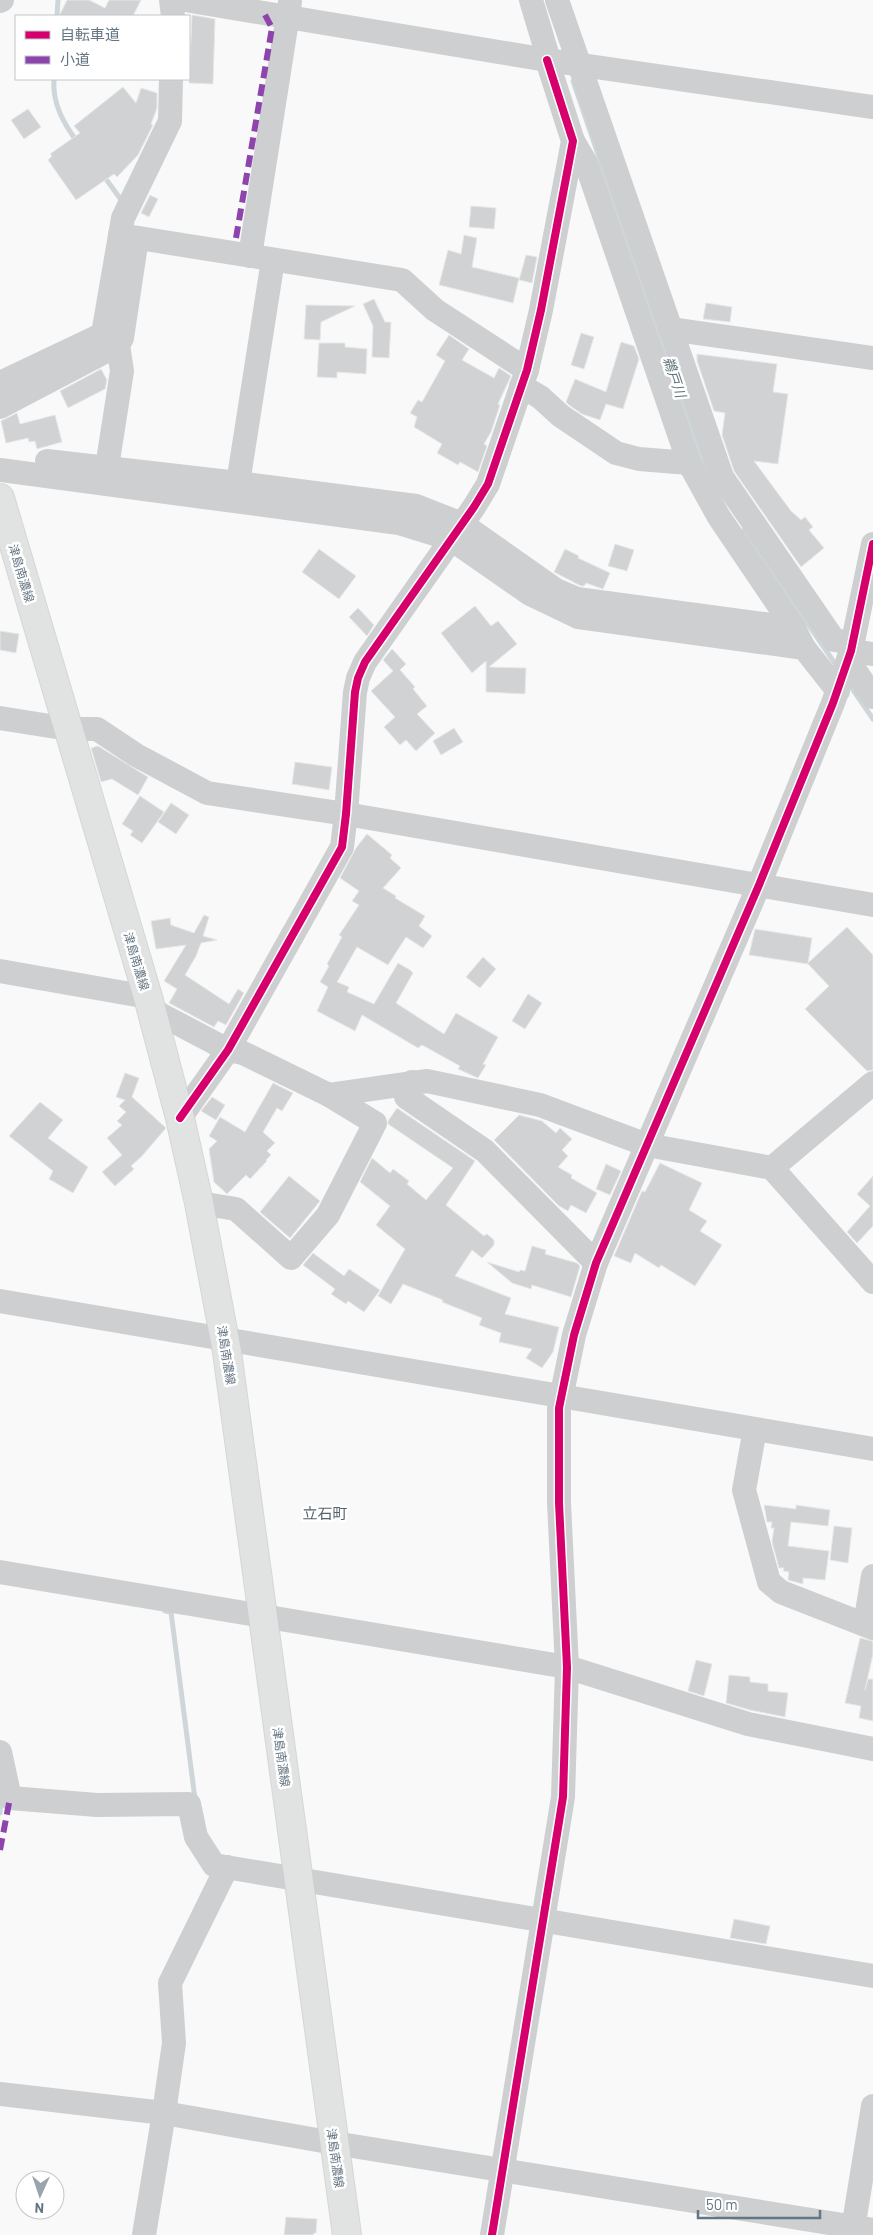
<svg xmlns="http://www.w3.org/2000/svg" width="873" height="2235" font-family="Barlow,'Noto Sans JP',sans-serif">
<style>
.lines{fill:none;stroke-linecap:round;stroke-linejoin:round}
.stream{stroke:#ced6d9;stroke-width:5}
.building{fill:#d0d2d3;stroke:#e8e8e8}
.major-casing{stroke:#d5d6d7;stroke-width:30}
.minor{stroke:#cecfd0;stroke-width:24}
.major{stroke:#e1e2e2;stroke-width:28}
.quiet{stroke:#8e44ad;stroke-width:6;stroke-dasharray:12 6;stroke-linecap:butt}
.cycleway-casing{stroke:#fff;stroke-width:11}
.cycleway{stroke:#d6006c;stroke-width:8}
.labels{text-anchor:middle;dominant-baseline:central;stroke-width:5;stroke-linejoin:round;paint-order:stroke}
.street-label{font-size:12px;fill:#657683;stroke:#fff}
.water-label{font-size:14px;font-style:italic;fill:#60757c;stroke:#fff}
.quarter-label{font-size:15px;fill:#57646e;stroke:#fff}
</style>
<rect width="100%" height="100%" fill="#f9f9f9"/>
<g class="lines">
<g class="stream">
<path d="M57,16L58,0"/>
<path d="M54,79C52,104 64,124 78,143"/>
<path d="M573,81L697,444L710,477"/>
<path d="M103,175L122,201"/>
<path d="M744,530L838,668"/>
<path d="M847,681L873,719"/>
<path d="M165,1611L171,1612L195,1799"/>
<path d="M0,1813L1,1801"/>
</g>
</g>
<g class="building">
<path d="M67,0H89L105,8L109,0H141L133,16H59Z"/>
<path d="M192,15L215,19L213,84L189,83Z"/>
<path d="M123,87L136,103L141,88L157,93V108L151,124L153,125L138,155L117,177L114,174L76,200L48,160L52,156L50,154L80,133L74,126Z"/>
<path d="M28,109L41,127L24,139L11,120Z"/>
<path d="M150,195L158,199L149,217L141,213Z"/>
<path d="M471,206L496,208L494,229L469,227Z"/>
<path d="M464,235L477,238L472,267L519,278L513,303L439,285L448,250L461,254Z"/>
<path d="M526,255L537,257L532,283L519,280Z"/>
<path d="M374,299L385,322H391L389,358L372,357L373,326L363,304Z"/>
<path d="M706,303L732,307L730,322L703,319Z"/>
<path d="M306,305L355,306L321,322L320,340L304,339Z"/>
<path d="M581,333L594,337L584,369L571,365Z"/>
<path d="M449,335L469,349L462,360L494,378L499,368L511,376L498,404L500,405L491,432L484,444L487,446L478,472L460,462L458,465L437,453L442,444L414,427L417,417L410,413L418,400L422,402L445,361L436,355Z"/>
<path d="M621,342L634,346L639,359L623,409L606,404L600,420L582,414L569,405L566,402L575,379L606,392Z"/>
<path d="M319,343H345V347L367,349L366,374L337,372V378L317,377Z"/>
<path d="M697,354L777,364L773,392L788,394L778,464L754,461L791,511L801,520L805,517L813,527L809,530L824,548L801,567L734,471L722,435L725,413L714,411L697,361Z"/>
<path d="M101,369L107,380L105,389L68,408L60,391Z"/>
<path d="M17,413L20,424L55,415L62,442L37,449L35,441L29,442L28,438L6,443L1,421Z"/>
<path d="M615,544L634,550L627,571L608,566Z"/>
<path d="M319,549L356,576L339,599L302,572Z"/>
<path d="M565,549L579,556L578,558L610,573L603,589L586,583L584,586H581L554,572Z"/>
<path d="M475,606L491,626L498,621L517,644L489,667L526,668L525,694L486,692V661L472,673L441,633Z"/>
<path d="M358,608L374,625L367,636L349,617Z"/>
<path d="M0,631L19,634L16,653L0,650Z"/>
<path d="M392,649L406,664L400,670L415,687L413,689L427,706L417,714L435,733L416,751L406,740L400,745L384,727L395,717L371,691L393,671L383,660Z"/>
<path d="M454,728L463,742L441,755L433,741Z"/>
<path d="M98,746L148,777L138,795L112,779L101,782L91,748Z"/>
<path d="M295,762L332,767L329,790L292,784Z"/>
<path d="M140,796L164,812L142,843L130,835L133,831L122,824Z"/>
<path d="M171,803L189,815L176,834L158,822Z"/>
<path d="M367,834L392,855L390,858L401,868L383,888L396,896L395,898L425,916L419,926L432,936L423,948L406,937L388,965L357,947L337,982L349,987L347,992L374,1004L398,963L410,970L413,973L396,1003L444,1034L456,1013L498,1037L483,1064L486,1065L478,1078L458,1069L460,1066L422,1045L418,1048L362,1015L355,1031L317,1011L328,987L320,982L329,966L327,964L342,937L339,935L359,905L352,901L359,891L340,878L356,848Z"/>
<path d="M204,915L209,917L203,936L217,940L201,943L196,956L185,975L229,1004L238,989L244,993L226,1025L218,1021L214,1027L169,1003L177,989L164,981L186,945L156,949L151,921L170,918L171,925L194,933Z"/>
<path d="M847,927L873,955V1070L867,1071L805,1009L829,986L808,964L749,955L755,929L812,938L808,963Z"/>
<path d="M483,957L496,969L480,988L466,977Z"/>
<path d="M528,994L542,1003L525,1029L512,1021Z"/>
<path d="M125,1073L139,1078L132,1097L166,1128L142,1156L131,1166L134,1169L115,1186L102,1172L122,1155L107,1138L122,1125L117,1121L126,1112L119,1106L125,1100L116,1097Z"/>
<path d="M273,1083L293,1093L282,1111L277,1108L263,1132L275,1143L267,1151L271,1155L266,1160L267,1161L250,1179L246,1175L227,1194L214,1182L209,1149L217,1141L209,1136L220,1117L245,1132Z"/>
<path d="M212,1097L225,1105L216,1120L201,1111Z"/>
<path d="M40,1102L63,1120L48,1138L88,1167L73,1193L49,1179L53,1171L9,1136Z"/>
<path d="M397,1108L475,1161L446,1205L484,1236L487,1234L494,1240V1245L482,1258L472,1250L455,1276L511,1298L505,1314L559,1327L553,1352L542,1368L526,1358L532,1349L499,1342L501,1333L479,1325L482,1318L442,1302L443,1300L403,1284L391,1304L378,1296L405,1249L376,1225L390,1206L360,1182L372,1158L390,1173L393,1169L409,1181L407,1184L426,1200L453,1168L388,1124V1121Z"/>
<path d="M519,1115L542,1121L556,1133L560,1128L572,1139L562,1150L568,1156L558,1167L572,1175L571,1178L597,1193L586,1213L571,1205L568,1211L559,1206L494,1140Z"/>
<path d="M660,1163L702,1183L689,1210L707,1221L700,1231L722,1245L695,1286L661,1265L659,1268L635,1253L631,1263L614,1256L642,1191L645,1192Z"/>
<path d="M606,1164L621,1171L610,1195L596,1189Z"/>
<path d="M289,1176L320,1201L290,1238L260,1212Z"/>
<path d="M873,1176V1226L857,1243L847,1232L870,1206L857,1194Z"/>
<path d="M532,1246L546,1250L545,1254L577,1263L580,1266L571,1297L532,1285L531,1289L512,1283L487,1262L519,1272L520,1270L525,1271Z"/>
<path d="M313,1253L344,1276L349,1269L380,1290L364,1312L348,1301L346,1304L331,1294L335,1289L303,1265Z"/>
<path d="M764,1505L796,1509V1505L830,1510L828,1526L791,1522L788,1546L829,1551L825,1580L803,1578V1584L788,1580L789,1572L783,1571L784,1568H779L772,1542L774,1528H771L772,1522H767Z"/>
<path d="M834,1526L852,1528L848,1563L830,1560Z"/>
<path d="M860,1638L873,1641V1654L865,1690L868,1679H873V1721L859,1718L861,1706L845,1703Z"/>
<path d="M696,1660L712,1664L704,1696L688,1691Z"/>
<path d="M729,1675L750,1677V1682L768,1684V1691L788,1693L785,1717L750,1710L726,1703Z"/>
<path d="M734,1919L770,1926L766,1944L730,1938Z"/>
<path d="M286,2217L317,2219L316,2233H314L313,2235H284Z"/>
</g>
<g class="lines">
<defs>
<path id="major" d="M0,498L148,997L180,1118L199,1203L227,1352L347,2235"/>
</defs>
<use href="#major" class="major-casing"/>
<g class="minor">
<path d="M171,0L173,16"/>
<path d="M185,0L547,60L873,107"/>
<path d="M531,0L549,60"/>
<path d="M557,0L722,477L834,640L852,643"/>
<path d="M0,1L2,0"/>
<path d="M573,141L586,163L689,463L719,517L794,628"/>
<path d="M120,235L402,280L435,310L527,370"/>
<path d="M250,256L290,2"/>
<path d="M670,329L873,358"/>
<path d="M118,345L122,338L137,238"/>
<path d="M0,383L103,334L123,218L170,121L171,79"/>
<path d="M521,386L540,397L561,416L616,453L639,459L689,463"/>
<path d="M0,407L118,345L122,371L107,467"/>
<path d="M47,461L238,483L416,506L462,524L556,590L577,599L794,628L804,648"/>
<path d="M0,470L399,523L451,539L530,594L578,617L804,648L838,691"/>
<path d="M238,483L273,260"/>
<path d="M851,651L873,654"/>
<path d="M848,660L873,697"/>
<path d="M0,718L69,729H97L136,755L207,793L346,814L873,905"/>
<path d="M0,971L148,997"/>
<path d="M152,1010L228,1050L243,1053L329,1095L427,1081L540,1105L647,1145L772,1168L873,1083"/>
<path d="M412,1082L406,1097L485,1151L596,1263"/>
<path d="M180,1118L228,1050L342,847L346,814L355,692L358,678L365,662L474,507L488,484L527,370L541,310L573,141L547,60"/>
<path d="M772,1168L873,1282"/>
<path d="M199,1203L236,1209L291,1258L328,1215L375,1123L329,1095"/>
<path d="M0,1301L873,1449"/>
<path d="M753,1440L744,1490L769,1582L781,1592L873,1628"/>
<path d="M0,1572L567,1667L748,1724L873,1749"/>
<path d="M865,1624L873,1576"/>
<path d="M0,1752L10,1798L97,1805L189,1804L196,1837L214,1865L873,1976"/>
<path d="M0,2094L164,2113L334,2143L873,2230"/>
<path d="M144,2235L164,2113L174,2043L170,1983L227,1867"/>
<path d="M492,2235L563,1797L567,1667L559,1503V1408L574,1335L596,1263L759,885L833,703L851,651L873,544"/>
<path d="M852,2235L873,2106"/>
</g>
<use href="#major" class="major"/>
<g class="quiet">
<path d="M236,238L272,28L263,11"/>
<path d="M0,1850L10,1798"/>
</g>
<defs>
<g id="cycleway">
<path d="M180,1118L228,1050L342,847L346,814L355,692L358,678L365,662L474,507L488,484L527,370L541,310L573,141L547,60"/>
<path d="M492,2235L563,1797L567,1667L559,1503V1408L574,1335L596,1263L759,885L833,703L851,651L873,544"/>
</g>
</defs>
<use href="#cycleway" class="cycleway-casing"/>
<use href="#cycleway" class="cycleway"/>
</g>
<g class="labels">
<g class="street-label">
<text transform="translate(22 573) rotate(73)">津島南濃線</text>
<text transform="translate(137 961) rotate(73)">津島南濃線</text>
<text transform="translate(227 1355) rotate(81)">津島南濃線</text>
<text transform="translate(282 1757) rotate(82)">津島南濃線</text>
<text transform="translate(336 2158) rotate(82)">津島南濃線</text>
</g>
<g class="water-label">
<text transform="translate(675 377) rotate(71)">鵜戸川</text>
</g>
<g class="quarter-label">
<text x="325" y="1513">立石町</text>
</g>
</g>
<rect x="15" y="15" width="175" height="65" fill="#ffffff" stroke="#c1c8cd"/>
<rect x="25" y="31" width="25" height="8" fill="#d6006c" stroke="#c1c8cd"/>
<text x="60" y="40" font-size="15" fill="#657683">自転車道</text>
<rect x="25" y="56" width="25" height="8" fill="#8e44ad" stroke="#c1c8cd"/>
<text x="60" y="65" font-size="15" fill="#657683">小道</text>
<g transform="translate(40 2195) rotate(183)"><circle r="24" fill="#ffffff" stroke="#c1c8cd"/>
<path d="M0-4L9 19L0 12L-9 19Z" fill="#99a4ac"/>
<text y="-8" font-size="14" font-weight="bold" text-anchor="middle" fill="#657683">N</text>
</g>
<path d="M698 2210v8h122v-8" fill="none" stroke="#657683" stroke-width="2.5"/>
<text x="706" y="2210" font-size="15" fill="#657683" stroke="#ffffff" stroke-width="4" paint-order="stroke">50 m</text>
</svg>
